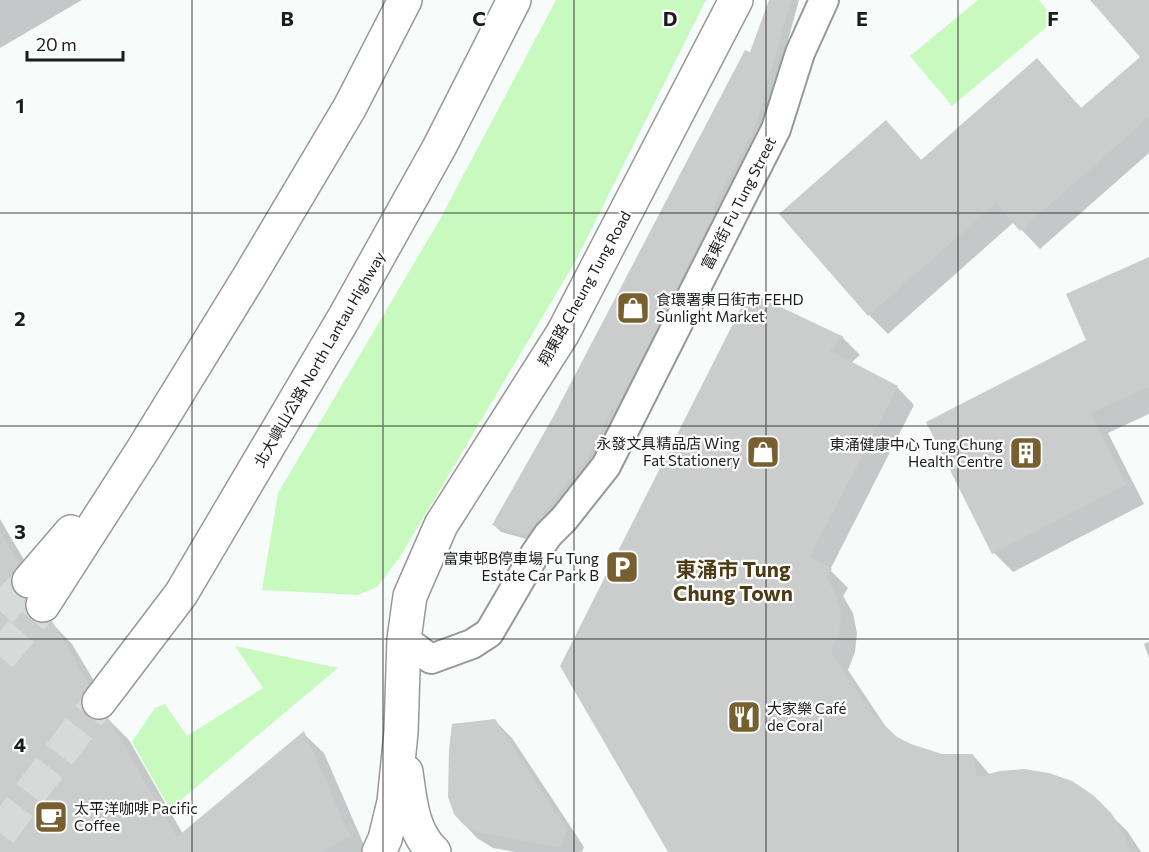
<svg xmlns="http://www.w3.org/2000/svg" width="1149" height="852" font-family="Commissioner,'Noto Sans TC',sans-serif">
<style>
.green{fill:#c8fac0}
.shadow{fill:#0003}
.building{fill:#cacdcb}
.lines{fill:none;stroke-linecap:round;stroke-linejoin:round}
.motorway-tunnel{stroke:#d6dad9;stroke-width:33;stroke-dasharray:33 16;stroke-linecap:butt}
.minor-casing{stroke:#969998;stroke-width:32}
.secondary-casing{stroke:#969998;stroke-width:36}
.motorway-casing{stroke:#969998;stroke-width:36}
.minor{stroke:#fff;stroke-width:28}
.secondary{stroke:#fff;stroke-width:33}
.motorway{stroke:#fff;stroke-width:33}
.grid{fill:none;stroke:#1b1c1c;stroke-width:1.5;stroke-opacity:0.55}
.labels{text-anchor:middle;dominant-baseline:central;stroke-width:4.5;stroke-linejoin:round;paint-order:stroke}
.street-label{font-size:15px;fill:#1b1c1c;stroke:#fff}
.poi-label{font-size:15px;fill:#1b1c1c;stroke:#fff;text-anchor:start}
.district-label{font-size:21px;font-weight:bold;fill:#4e3b15;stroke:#fff}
.grid-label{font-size:20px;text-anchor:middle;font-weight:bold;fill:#1b1c1c;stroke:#fff;stroke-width:4.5;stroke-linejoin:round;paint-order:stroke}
</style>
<rect width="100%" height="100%" fill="#f7fbfa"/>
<g class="green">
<path d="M556,0H706L575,262L400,557L377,587L358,595L262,590L278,493L439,221Z"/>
<path d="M978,0H1039L1055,20L952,106L910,56Z"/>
<path d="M235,646L338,668L170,809L132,742L155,708L165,704L187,736L263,688Z"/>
</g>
<g class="shadow">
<path d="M0,0H82L0,48Z"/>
<path d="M771,0H799L763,133L593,467L534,541L501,532L494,525L554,417L750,54Z"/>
<path d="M1092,0H1149V153L1040,249L1014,222L888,334L869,315L886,122L922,161L1037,60L1082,109L1142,57Z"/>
<path d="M1149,258V414L1108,433L1144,504L1013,572L994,553L928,423L1088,340Z"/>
<path d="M750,294L843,338L860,355L851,363L897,387L914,405L830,570L848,588L843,596L853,613L857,633L855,652L848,670L888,730L896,738L910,746L942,755H973L990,775L1092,796L1128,832L1141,852H670Z"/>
<path d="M0,519L39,585L31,607L46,621L45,624L52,623L72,644L109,706L100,721L108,719L129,740L183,834L303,733L324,753L367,852H0Z"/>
<path d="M1149,642V658L1144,644Z"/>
<path d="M494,720L512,738L584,847L582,852H515L493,848L477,838L459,819Z"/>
</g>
<g class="building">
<path d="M769,0H791L756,125L713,210L716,211L615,411L612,409L586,460L526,535L492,525L553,417L745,50L750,52Z"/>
<path d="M1090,0H1149V117L1020,231L996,203L868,316L779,214L886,120L921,160L1037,58L1081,108L1140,57Z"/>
<path d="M1149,257V387L1090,413L1126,485L992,554L926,422L1086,340L1066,294Z"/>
<path d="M749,292L844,337L829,350L898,386L810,557L832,569L827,578L836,595L841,614L839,634L831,652L873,714L897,737L911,744L942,754H973L977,777L1000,771L1024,769L1049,773L1072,781L1093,795L1111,813L1124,834L1131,852H668L560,666Z"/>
<path d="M0,531L19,564L11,577V587L16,595L26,599L24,605L27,614L33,621L42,624L52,621L89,684L81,699L82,710L87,717L96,720L108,718L177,837L304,731L350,836L321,852H0Z"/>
<path d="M495,719L567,829L561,848L474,831L463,824L454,814L448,797L449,750L452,724Z"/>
</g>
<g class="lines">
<g class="motorway-tunnel">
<path d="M0,611L29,581"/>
<path d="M0,657L43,605"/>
<path d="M0,833L99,702"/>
</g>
<defs>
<path id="minor" d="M404,639L431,659L472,644L489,633L535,554L548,535L564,519L606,466L776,129L800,53L824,0"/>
<g id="secondary">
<path d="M406,772C410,800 412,832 434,852"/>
<path d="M379,852L385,839L394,802L401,732L404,639L410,596L441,525L563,333L736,0"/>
</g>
<g id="motorway">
<path d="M29,581L71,532"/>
<path d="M43,605L142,451L249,277L350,107L405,0"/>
<path d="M99,702L181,594L344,318L440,146L514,0"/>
</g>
</defs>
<use href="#minor" class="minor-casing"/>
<use href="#secondary" class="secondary-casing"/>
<use href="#motorway" class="motorway-casing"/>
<use href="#minor" class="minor"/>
<use href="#secondary" class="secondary"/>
<use href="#motorway" class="motorway"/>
</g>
<path class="grid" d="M192,0V852M383,0V852M574,0V852M766,0V852M958,0V852M0,213H1149M0,426H1149M0,639H1149"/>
<defs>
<symbol id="shop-square" viewBox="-11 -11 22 22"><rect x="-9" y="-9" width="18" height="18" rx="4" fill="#775f2f" stroke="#fff"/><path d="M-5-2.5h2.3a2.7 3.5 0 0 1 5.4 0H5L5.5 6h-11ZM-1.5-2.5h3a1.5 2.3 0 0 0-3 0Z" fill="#fff"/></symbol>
<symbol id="building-square" viewBox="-11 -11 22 22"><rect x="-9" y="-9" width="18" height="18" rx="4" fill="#775f2f" stroke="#fff"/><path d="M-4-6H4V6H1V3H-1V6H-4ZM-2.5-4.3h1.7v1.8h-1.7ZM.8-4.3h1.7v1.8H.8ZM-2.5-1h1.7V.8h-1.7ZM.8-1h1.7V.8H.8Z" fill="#fff"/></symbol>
<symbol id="parking-square" viewBox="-11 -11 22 22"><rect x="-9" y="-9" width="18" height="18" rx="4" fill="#775f2f" stroke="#fff"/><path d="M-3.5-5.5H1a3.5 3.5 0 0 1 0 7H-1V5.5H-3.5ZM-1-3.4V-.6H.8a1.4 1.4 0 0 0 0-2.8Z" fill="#fff"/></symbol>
<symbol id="restaurant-square" viewBox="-11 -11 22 22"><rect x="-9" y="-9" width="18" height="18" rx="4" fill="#775f2f" stroke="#fff"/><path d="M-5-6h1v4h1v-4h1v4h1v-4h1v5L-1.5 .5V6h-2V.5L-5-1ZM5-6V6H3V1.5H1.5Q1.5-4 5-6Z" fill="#fff"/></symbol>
<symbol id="cafe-square" viewBox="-11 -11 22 22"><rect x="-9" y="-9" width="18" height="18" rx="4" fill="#775f2f" stroke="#fff"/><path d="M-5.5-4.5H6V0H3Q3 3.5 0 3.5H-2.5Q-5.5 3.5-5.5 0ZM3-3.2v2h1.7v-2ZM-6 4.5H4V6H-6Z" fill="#fff"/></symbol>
</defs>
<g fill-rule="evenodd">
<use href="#shop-square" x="614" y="289" width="38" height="38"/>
<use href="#shop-square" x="744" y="433" width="38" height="38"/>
<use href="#building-square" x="1007" y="434" width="38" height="38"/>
<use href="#parking-square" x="603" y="548" width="38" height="38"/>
<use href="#restaurant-square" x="725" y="698" width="38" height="38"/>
<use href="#cafe-square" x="32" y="798" width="38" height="38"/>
</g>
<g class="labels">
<g class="street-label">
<text transform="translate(738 203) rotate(-63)">富東街 Fu Tung Street</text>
<text transform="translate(584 288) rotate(-61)">翔東路 Cheung Tung Road</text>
<text transform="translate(319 359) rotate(-60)">北大嶼山公路 North Lantau Highway</text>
</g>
<g class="poi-label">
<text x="656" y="299">食環署東日街市 FEHD<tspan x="656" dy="17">Sunlight Market</tspan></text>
<text x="740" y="443" text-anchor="end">永發文具精品店 Wing<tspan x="740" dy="17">Fat Stationery</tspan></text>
<text x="1003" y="444" text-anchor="end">東涌健康中心 Tung Chung<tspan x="1003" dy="17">Health Centre</tspan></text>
<text x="599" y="558" text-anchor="end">富東邨B停車場 Fu Tung<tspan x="599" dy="17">Estate Car Park B</tspan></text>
<text x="767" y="708">大家樂 Café<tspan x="767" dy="17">de Coral</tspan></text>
<text x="74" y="808">太平洋咖啡 Pacific<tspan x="74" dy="17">Coffee</tspan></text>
</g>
<g class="district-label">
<text x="733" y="568">東涌市 Tung<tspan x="733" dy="24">Chung Town</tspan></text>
</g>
</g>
<g class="grid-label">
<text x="287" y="26">B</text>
<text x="479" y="26">C</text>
<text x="670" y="26">D</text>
<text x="862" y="26">E</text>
<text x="1053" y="26">F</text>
<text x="20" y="113">1</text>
<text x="20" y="326">2</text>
<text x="20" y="539">3</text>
<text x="20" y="752">4</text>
</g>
<path d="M27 51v9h96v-9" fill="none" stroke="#1b1c1c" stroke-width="3"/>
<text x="36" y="51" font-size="18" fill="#1b1c1c" stroke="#ffffff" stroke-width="4.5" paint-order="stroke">20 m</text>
</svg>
